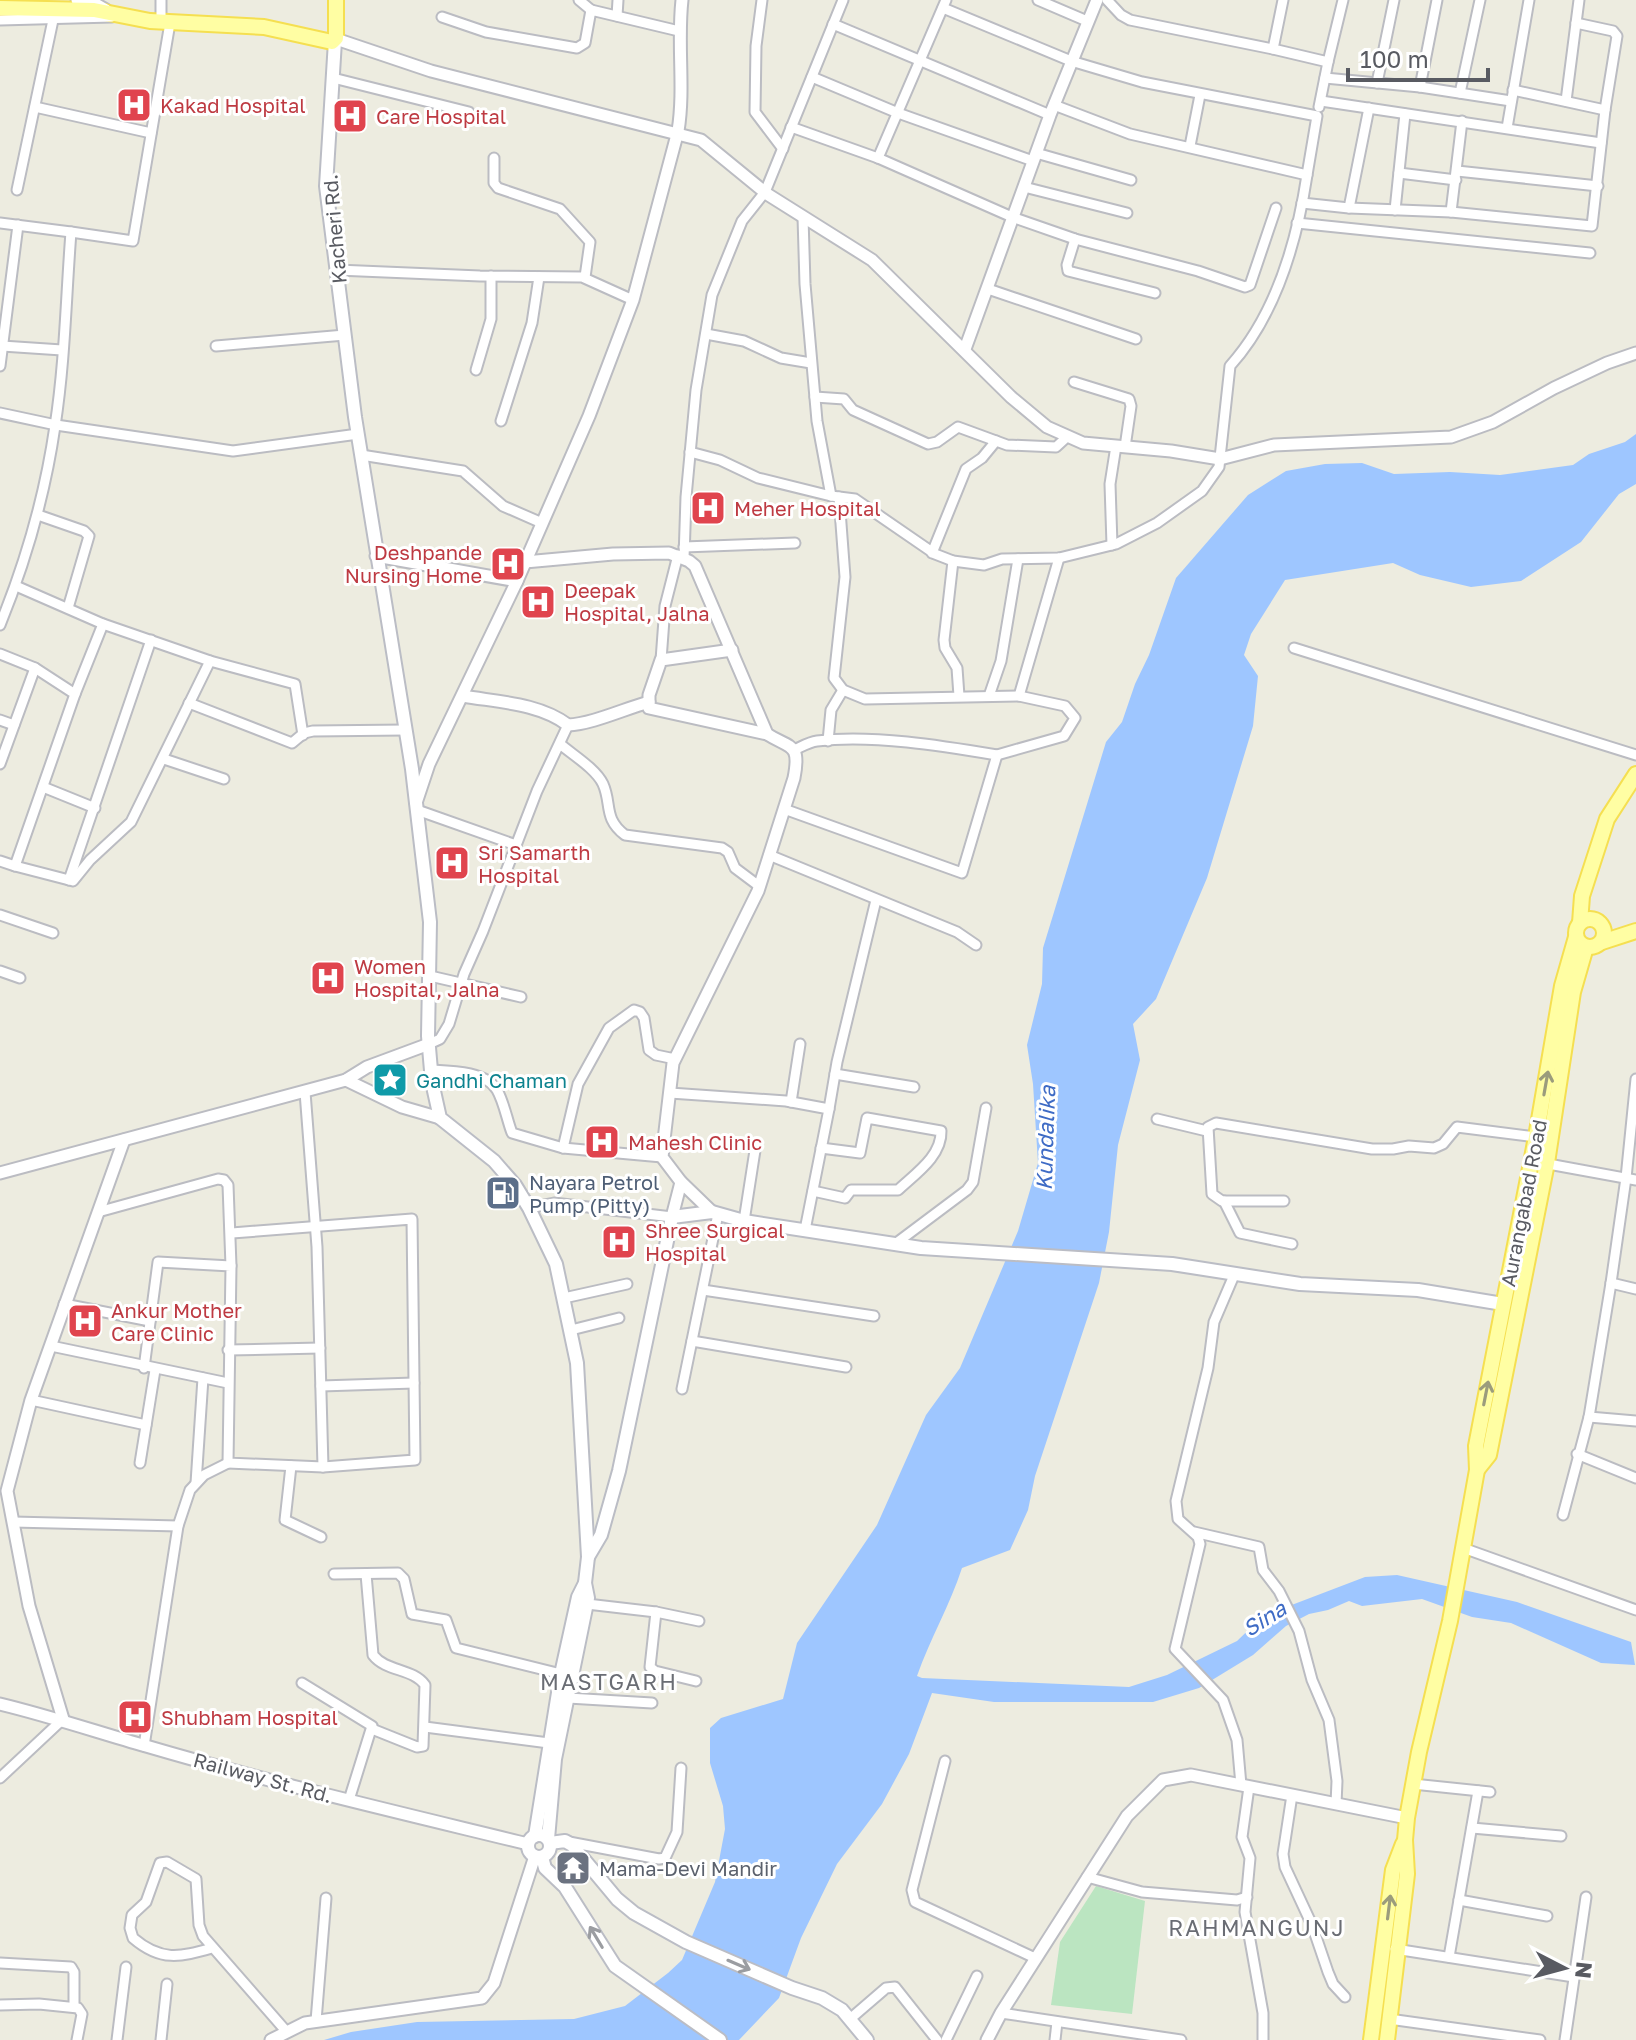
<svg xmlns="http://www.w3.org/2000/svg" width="1636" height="2040" font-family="'Golos Text',sans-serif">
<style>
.green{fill:#bbe5c1}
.water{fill:#9ec6ff}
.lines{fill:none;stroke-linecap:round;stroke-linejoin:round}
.minor-casing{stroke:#bbbcc2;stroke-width:13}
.tertiary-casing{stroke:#bbbcc2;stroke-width:15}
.secondary-casing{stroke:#bbbdc5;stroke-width:16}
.primary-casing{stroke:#f5df51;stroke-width:18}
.minor{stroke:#fff;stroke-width:9}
.tertiary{stroke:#fff;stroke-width:11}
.secondary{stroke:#fff;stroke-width:12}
.primary{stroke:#fffea3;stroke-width:14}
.oneway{stroke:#9b9c7c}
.oneway2{stroke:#9b9da1}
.labels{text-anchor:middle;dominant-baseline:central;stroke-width:6;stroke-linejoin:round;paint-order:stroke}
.health-label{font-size:20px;fill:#be3a42;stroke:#fff;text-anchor:start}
.street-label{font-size:20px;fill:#595b62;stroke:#fff}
.culture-label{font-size:20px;fill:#0d838f;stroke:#fff;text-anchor:start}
.service-label{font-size:20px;fill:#4e5e75;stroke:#fff;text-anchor:start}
.worship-label{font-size:20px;fill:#5b616d;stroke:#fff;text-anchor:start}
.water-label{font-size:22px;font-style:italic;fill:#3e6bc5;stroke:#fff}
.neighbourhood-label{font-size:22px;letter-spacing:2px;fill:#6a6d74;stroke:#fff}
</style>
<rect width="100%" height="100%" fill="#edece0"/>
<path class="green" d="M1096,1886L1145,1901L1132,2014L1051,2005L1060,1942Z"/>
<path class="water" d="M1636,434V484L1619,494L1581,542L1521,581L1471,587L1420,575L1393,563L1285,580L1251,634L1244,655L1258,676L1253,726L1207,878L1156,999L1133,1024L1140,1060L1118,1145L1109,1232L1099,1283L1035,1476L1028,1510L1010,1550L962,1568C950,1605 930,1639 917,1676L922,1678L1129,1687L1167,1675L1237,1641L1263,1616L1365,1577L1397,1575L1517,1602L1631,1642L1635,1665L1601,1663L1511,1623L1472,1617L1422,1599L1362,1606L1349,1601L1328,1610L1309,1614L1286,1626L1253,1655L1199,1688L1153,1702H994L932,1693L909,1754L882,1804L837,1864L801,1938L779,1998L739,2040H324L351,2032L417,2022L574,2019L625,2006L668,1973L682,1960L715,1882L725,1829L723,1806L710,1763V1728L721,1718L783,1699L797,1643L877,1525L926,1415L960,1368L1018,1231L1038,1163L1033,1084L1027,1045L1042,984L1043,948L1106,742L1122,722L1135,684L1149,655L1176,578L1248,495L1286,471L1325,464L1362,463L1394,474L1450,472L1500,475L1573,465L1589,454L1625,442Z"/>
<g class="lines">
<defs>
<g id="minor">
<path d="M161,0V22"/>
<path d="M579,0L591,10"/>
<path d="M762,0L756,46L755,112L783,149"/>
<path d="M1038,0L1087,21"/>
<path d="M1107,0L1121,15L1130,20L1273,49"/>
<path d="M1283,0L1273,49L1328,62L1319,107"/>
<path d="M943,8L1071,61L1142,82L1317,116L1307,175L1130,134L1054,105"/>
<path d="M617,16L618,0"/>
<path d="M442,17L486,32L577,48L585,43L591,10L679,31"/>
<path d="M0,20L112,17"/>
<path d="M833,24L1050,115"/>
<path d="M1328,62L1343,0"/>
<path d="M812,77L898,113L1033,161"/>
<path d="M333,78L469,112"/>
<path d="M1325,78L1420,87L1511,101"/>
<path d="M1377,83L1394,0"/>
<path d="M1420,87L1437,0"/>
<path d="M1513,90L1605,110"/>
<path d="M1460,93L1480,0"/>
<path d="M1321,101L1601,143"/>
<path d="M1566,101L1579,0"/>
<path d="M35,107L151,133"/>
<path d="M791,127L878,158L1012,217L1075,239L1198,271L1245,287L1250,285L1276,208"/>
<path d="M1507,128L1529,0"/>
<path d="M1190,146L1200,95"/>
<path d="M1036,153L1131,180"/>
<path d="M494,158V183L498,188L560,209L590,242L585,277"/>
<path d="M878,158L946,0"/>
<path d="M1457,171L1598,186"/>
<path d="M1399,173L1456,180"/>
<path d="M1024,187L1127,213"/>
<path d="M17,190L53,20"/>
<path d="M1302,203L1349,208L1451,212L1592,226L1605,110L1617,36L1613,31L1576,23"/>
<path d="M1349,208L1369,108"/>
<path d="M1395,210L1405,114"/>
<path d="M1451,212L1462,121"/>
<path d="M0,223L71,232"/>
<path d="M1297,223L1590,253"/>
<path d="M1075,239L1067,265L1068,271L1155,293"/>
<path d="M337,270L480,276L582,277L633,300"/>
<path d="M988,289L1136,339"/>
<path d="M706,334L744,341L781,358L811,363"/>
<path d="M2,346L62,350"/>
<path d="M216,346L345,335"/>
<path d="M0,366L18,225"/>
<path d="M476,370L491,319V276"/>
<path d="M1074,382L1129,399L1131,406L1125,447"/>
<path d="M815,397L844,399L853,410L928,444L937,442L958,427L1007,445L1056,447L1068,436"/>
<path d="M0,413L56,425L233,451L358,434"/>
<path d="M501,421L532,323L539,277"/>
<path d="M690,452L720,460L758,478L831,496L817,421L805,284L803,217"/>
<path d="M361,455L463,471L503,506L542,523"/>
<path d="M831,496L855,499L935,554L953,561L984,565L1002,559L1059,558L1116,544L1157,523L1202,491L1219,467L1230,366C1276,315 1297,241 1307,175"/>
<path d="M839,497L845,577L834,678L843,690L865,699L1019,696L1065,706L1075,718L1064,736L997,755"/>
<path d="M38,515L84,531L89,536L68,608"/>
<path d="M1112,545L1110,484L1116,446"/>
<path d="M684,547L795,543"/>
<path d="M932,553L966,469L982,458L996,441"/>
<path d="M684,558L686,497L696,390L712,295L742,221L765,192L843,0"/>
<path d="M953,561L944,640L945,648L957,668L959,696"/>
<path d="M16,586L103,624"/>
<path d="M0,625C26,561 45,495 55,426C65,362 66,296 71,232L133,241L170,23"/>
<path d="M1294,648L1636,755"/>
<path d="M0,654L35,668L75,694L15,866L0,861"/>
<path d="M661,660L665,606L678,555"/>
<path d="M210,661L295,684L303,735"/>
<path d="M989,696L1001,661L1018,559"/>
<path d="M1019,696L1059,558"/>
<path d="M189,703L292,743L304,733L313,731L405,730"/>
<path d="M0,720L14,725"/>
<path d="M828,741L831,710L843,690"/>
<path d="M560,744C573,755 596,769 603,784C612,804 603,818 625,835L722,848L728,852L735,868L759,886"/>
<path d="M164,759L224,779"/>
<path d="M0,764L35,668"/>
<path d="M43,787L95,808"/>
<path d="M784,809L962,873L997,755C943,746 871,734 817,741C809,742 801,747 794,750"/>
<path d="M417,810L516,845"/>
<path d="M769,855L957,932L976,945"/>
<path d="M15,866L73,881L90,860L131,822L210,661L103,624L75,694"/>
<path d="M69,880L151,640"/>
<path d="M0,915L53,933"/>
<path d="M0,971L20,978"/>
<path d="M430,976L521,997"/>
<path d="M429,1044L440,1039L449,1024L464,974L483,931L537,791L568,725"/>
<path d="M431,1070C450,1071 486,1071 497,1090C504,1102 507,1120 512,1133L563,1148L662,1157"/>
<path d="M835,1074L914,1087"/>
<path d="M305,1092L317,1247L323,1467"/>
<path d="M670,1093L786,1101L829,1109L805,1230"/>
<path d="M791,1102L800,1044"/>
<path d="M829,1109L837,1062L876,900"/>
<path d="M1157,1119L1207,1131"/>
<path d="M563,1148L578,1084L609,1028L634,1010L640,1012L644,1018L649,1050L656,1055L675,1059"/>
<path d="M1532,1161L1636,1180"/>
<path d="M813,1191L845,1198L851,1190H898C915,1174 942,1156 941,1131L867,1118L860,1153L821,1148"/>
<path d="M1224,1201L1240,1233L1292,1244"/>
<path d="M1284,1201H1222L1212,1194L1208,1127L1216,1123L1372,1149H1393L1409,1146L1434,1148L1443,1144L1457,1127L1536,1137"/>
<path d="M529,1208L554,1203L672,1217"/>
<path d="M98,1212L218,1179L224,1180L228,1185L231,1266"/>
<path d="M744,1221L756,1144"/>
<path d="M895,1244L967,1190L973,1182L986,1108"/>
<path d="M1235,1273L1214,1322L1208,1368L1176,1501L1178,1519L1198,1537L1200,1544L1175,1649L1223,1700L1237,1740L1241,1785"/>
<path d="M1611,1283L1636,1289"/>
<path d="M703,1290L874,1316"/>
<path d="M564,1298L627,1284"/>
<path d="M64,1304L150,1321"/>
<path d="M571,1330L619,1318"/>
<path d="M692,1341L846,1367"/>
<path d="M51,1346L228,1383"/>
<path d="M228,1350L320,1348"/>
<path d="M144,1368L158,1262L231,1266L228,1463L323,1467L415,1460L412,1219L232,1233"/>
<path d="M321,1386L414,1383"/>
<path d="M682,1389L718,1214"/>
<path d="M31,1400L146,1425"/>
<path d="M1589,1417L1636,1421"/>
<path d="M1577,1454L1636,1478"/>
<path d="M140,1463L155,1370"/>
<path d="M291,1466L285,1520L321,1537"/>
<path d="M196,1483L203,1378"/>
<path d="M1563,1515L1589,1417L1611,1283L1626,1178L1636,1079"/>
<path d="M13,1522L178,1526"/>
<path d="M1194,1532L1259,1547L1263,1570L1279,1591L1299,1631L1312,1680L1329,1720L1337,1781L1336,1804"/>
<path d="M1463,1548L1636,1610"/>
<path d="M334,1574L398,1573L404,1579L412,1614L446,1620L456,1648L561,1674"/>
<path d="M366,1574L373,1655C386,1672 413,1668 425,1685L423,1746L417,1747L372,1729"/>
<path d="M587,1604L656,1612L699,1621"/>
<path d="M656,1612L650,1667L655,1671L696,1681"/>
<path d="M302,1683L372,1726L349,1800"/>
<path d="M568,1698L652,1703"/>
<path d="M425,1727L549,1743"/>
<path d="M144,1746L178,1526L190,1490L204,1475L228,1463"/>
<path d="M945,1761L912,1890L915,1902L1035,1958"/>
<path d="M0,1778L63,1719"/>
<path d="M1413,1784L1490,1792"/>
<path d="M1249,1787L1242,1837L1250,1858L1245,1912L1263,2013V2040"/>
<path d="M1292,1795L1283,1854L1285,1867L1312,1925L1328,1972L1333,1984L1345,1997"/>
<path d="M1472,1828L1561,1836"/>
<path d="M569,1842L659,1859L665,1858L677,1832L681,1768"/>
<path d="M1087,1877L1142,1892L1237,1900L1247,1897"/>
<path d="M1459,1900L1547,1916"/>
<path d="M212,1948C180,1957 161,1962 133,1938L130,1928L132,1915L146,1902L160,1863L167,1862L196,1879L199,1925L203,1936L286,2031"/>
<path d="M1395,1949L1574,1977"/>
<path d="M1449,1957L1478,1791"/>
<path d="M0,1963L71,1967L74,1972V2007"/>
<path d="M0,2005L39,2004L78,2008L82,2014L77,2040"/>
<path d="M1001,2013L1181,2040"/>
<path d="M850,2019L886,1988L895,1987L937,2040"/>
<path d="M1389,2019L1540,2040"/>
<path d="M316,2021L326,1898"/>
<path d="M117,2040L126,1967"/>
<path d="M161,2040L167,1984"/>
<path d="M946,2040L977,1976"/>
<path d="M1055,2040L1057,2022"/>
<path d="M1565,2040L1586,1897"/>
</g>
<g id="tertiary">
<path d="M77,0L94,3L106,10"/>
<path d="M336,39L431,71L701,140L767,194L872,260L1011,397L1047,427L1083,443L1171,451L1220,459L1274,445L1451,437L1493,422L1554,388L1607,363L1636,353"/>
<path d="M965,349L1050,115L1097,0"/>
<path d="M376,556L517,581"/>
<path d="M525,562L613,554L669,553L689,561L695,566L767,734C790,749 801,742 794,778L758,891L673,1063L662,1157L681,1182L712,1212"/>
<path d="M732,650L661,660L649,695V708L767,734"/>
<path d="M463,696C497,702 539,703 568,725C592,724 624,709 649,702"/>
<path d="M416,803L429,764L517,581L589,416L633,300L678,131C685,88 677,44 682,0"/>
<path d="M346,1080L402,1107L440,1118"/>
<path d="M0,1173L346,1080L367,1067L429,1044"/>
<path d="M672,1217L681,1182"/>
<path d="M0,1704C50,1716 97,1732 146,1746C272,1783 401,1813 528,1844"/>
<path d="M63,1719L29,1606L7,1491L31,1400L124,1140"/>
<path d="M271,2040L305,2023L482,1998L494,1983L535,1856"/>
<path d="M987,2040L1001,2013L1127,1816L1163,1780L1191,1775L1407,1818"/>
</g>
<g id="secondary">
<path d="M335,41L326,186L355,417L412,769L430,922L428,1036L432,1082L440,1118L494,1161L515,1185L529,1208L556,1264L577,1363L588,1557L585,1583L578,1597L561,1674L535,1836"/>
<path d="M588,1557L601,1535L619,1471L672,1217L712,1212L744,1221L921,1248L1172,1264L1300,1284L1418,1290L1503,1304"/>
<circle cx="539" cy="1846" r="11"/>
<path d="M548,1839L555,1759L588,1598L585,1583"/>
<path d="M550,1843L565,1841L572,1845L617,1899L634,1913L686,1942L792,1988L822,1998L842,2010L867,2040"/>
<path d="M542,1857L545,1868L565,1887L615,1966L720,2040"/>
</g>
<g id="primary">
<path d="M0,8L94,10L150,21L264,27L332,42L336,38V0"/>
<circle cx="1590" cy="933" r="14"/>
<path d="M1580,923L1582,896L1607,819L1636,774"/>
<path d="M1602,942L1636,931"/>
<path d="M1477,1470L1489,1455L1547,1163L1573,992L1586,947"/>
<path d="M1371,2040L1393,1870L1403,1844"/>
<path d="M1387,2040L1407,1874L1405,1840L1407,1818L1419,1752L1450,1621L1477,1470L1476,1446L1536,1137L1562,986L1576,937"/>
</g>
</defs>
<use href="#minor" class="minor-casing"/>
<use href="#tertiary" class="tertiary-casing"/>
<use href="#secondary" class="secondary-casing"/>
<use href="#primary" class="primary-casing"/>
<use href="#minor" class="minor"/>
<use href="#tertiary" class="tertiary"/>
<use href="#secondary" class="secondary"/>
<use href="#primary" class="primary"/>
</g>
<defs><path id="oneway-shaft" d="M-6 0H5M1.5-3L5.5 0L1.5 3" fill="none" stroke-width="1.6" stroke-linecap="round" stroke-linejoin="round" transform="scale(2)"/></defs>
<g class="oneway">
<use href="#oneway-shaft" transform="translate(1546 1083) rotate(-80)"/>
<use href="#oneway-shaft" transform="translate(1486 1393) rotate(-79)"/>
<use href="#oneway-shaft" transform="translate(1389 1907) rotate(-83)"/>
</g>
<g class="oneway2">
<use href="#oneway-shaft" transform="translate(596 1937) rotate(-121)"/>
<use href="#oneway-shaft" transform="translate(739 1965) rotate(23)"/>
</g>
<defs>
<symbol id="hospital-square" viewBox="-11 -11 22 22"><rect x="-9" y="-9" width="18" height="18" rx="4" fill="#e0444e" stroke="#fff"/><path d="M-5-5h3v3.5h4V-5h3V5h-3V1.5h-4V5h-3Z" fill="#fff"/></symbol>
<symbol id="sight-square" viewBox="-11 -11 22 22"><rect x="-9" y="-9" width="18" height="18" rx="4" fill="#0f9aa8" stroke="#fff"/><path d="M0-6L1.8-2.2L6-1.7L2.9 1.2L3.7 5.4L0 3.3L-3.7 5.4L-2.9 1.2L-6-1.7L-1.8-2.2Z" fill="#fff"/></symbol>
<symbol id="fuel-square" viewBox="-11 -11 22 22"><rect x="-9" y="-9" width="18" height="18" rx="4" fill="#5c6f8a" stroke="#fff"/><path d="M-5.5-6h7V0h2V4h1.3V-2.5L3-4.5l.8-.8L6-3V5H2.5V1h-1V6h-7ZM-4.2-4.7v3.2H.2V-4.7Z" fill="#fff"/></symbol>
<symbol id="temple-square" viewBox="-11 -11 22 22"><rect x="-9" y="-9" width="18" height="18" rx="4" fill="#6b7280" stroke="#fff"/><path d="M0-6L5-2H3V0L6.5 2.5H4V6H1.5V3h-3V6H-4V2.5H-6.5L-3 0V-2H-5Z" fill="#fff"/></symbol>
</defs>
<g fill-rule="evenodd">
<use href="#hospital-square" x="114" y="85" width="40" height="40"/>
<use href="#hospital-square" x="330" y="96" width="40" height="40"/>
<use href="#hospital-square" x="688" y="488" width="40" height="40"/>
<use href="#hospital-square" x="488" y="544" width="40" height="40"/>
<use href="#hospital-square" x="518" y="582" width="40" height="40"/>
<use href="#hospital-square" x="432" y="843" width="40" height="40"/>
<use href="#hospital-square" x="308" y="958" width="40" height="40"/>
<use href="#sight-square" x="370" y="1060" width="40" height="40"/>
<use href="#hospital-square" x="582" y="1122" width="40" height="40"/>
<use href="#fuel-square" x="483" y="1173" width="40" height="40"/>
<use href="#hospital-square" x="599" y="1222" width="40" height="40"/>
<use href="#hospital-square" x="65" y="1301" width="40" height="40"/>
<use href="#hospital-square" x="115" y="1697" width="40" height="40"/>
<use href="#temple-square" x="553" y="1848" width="40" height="40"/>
</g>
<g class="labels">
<g class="health-label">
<text x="160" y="105">Kakad Hospital</text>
<text x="376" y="116">Care Hospital</text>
<text x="734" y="508">Meher Hospital</text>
<text x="482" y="552" text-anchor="end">Deshpande<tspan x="482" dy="23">Nursing Home</tspan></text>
<text x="564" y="590">Deepak<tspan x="564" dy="23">Hospital, Jalna</tspan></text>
<text x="478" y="852">Sri Samarth<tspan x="478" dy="23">Hospital</tspan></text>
<text x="354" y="966">Women<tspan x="354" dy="23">Hospital, Jalna</tspan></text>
<text x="628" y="1142">Mahesh Clinic</text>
<text x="645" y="1230">Shree Surgical<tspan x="645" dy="23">Hospital</tspan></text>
<text x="111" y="1310">Ankur Mother<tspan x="111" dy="23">Care Clinic</tspan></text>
<text x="161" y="1717">Shubham Hospital</text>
</g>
<g class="street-label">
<text transform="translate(334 229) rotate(-95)">Kacheri Rd.</text>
<text transform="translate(1523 1203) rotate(-79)">Aurangabad Road</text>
<text transform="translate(263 1777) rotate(15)">Railway St. Rd.</text>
</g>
<g class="culture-label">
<text x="416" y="1080">Gandhi Chaman</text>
</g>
<g class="service-label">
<text x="529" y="1182">Nayara Petrol<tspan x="529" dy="23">Pump (Pitty)</tspan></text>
</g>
<g class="worship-label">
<text x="599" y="1868">Mama-Devi Mandir</text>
</g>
<g class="water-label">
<text transform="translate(1045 1138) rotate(-88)">Kundalika</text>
<text transform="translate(1264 1618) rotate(-32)">Sina</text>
</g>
<g class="neighbourhood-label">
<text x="609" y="1681">MASTGARH</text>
<text x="1257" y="1927">RAHMANGUNJ</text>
</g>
</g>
<g transform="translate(1564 1968) rotate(96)" stroke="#ffffff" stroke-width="6" paint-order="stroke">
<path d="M0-6L14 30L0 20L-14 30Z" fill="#595b62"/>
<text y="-12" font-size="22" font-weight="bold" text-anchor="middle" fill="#595b62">N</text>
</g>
<path d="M1348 68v12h140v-12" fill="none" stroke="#595b62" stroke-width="4"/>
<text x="1360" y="68" font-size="24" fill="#595b62" stroke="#ffffff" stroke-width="6" paint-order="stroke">100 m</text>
</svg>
